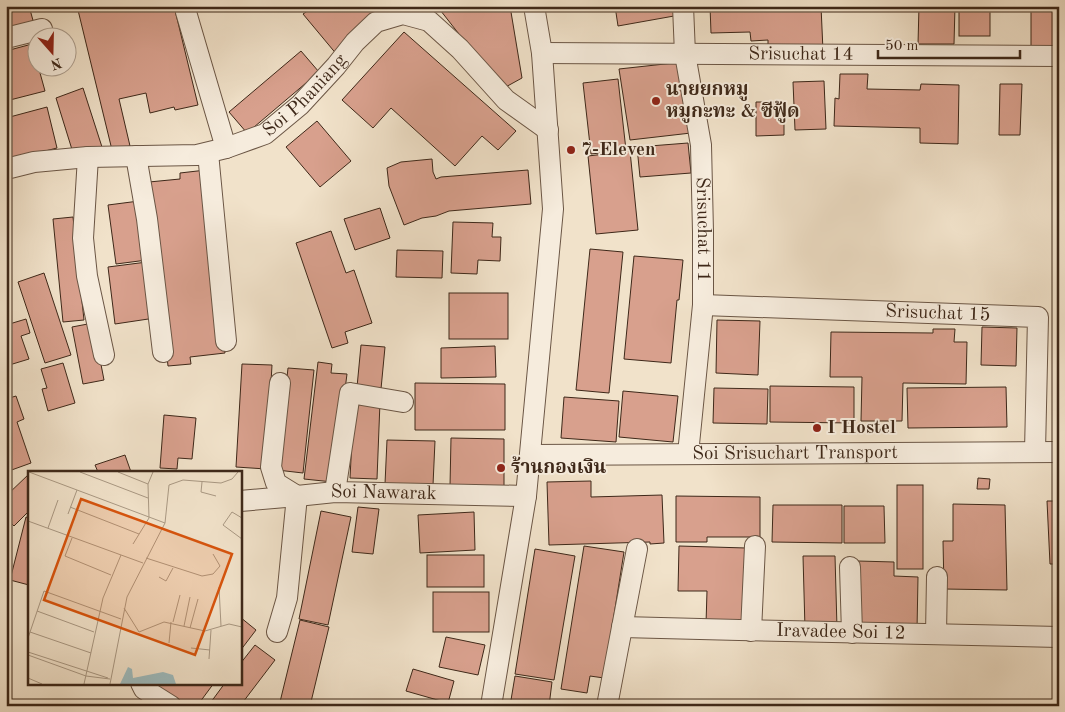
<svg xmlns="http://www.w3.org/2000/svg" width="1065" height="712" font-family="'Old Standard TT','Noto Serif Thai',serif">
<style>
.building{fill:#d8a08d;stroke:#3e2819}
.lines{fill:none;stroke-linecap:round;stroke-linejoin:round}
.minor-casing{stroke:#6b5645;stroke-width:22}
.minor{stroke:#f6ecdd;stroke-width:20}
.poi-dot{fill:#8f2418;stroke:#f6ecdd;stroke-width:2}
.labels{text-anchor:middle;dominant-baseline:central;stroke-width:4;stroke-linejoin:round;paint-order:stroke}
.street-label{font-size:19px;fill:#3e2819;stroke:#f6ecdd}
.poi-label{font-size:19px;font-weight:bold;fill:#3e2819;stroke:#f6ecdd;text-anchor:start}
.inset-road{fill:none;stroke:#a99883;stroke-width:1}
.view{fill:#d7540d;fill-opacity:0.15;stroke:#d7540d;stroke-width:2.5}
.inset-edge{fill:none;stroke:#3e2819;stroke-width:2.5}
</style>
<rect width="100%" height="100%" fill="#f1e2ca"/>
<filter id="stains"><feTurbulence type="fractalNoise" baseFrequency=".004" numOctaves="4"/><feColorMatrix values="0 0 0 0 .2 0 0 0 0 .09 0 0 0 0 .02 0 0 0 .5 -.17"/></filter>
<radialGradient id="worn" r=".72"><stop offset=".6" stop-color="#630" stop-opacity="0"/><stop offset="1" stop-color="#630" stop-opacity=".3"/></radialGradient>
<g class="building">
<path d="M6,6H29L34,24L6,32Z"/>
<path d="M77,6H174L198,105L175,110L174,107L150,113L146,93L119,99L130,146L112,150Z"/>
<path d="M315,6H387L338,56L303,14Z"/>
<path d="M437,6H510L522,78L502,89Z"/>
<path d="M615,6H673L674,16L618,26Z"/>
<path d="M710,6H821L823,51L768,53V40L751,41L750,32L711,33Z"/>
<path d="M919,6H955L954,44H918Z"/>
<rect x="959" y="6" width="31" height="30"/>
<rect x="1031" y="6" width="28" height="44"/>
<path d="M404,32L516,131L498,150L482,136L455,166L391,108L373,128L342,100Z"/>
<path d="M32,44L45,91L6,101V51Z"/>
<path d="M301,51L319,72L247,133L229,112Z"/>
<path d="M683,62L691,133L630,140L619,69Z"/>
<path d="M840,74H868L867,89L920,90L921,84L959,85L958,144L920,143V128L834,126L835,98L839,99Z"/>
<path d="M618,79L626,150L591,154L583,83Z"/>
<path d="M824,81L826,129L795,130L793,82Z"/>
<path d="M1000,84H1022L1020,135H999Z"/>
<path d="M83,88L102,147L74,156L56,98Z"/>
<path d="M756,102H784V135L756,136Z"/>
<path d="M47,107L57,148L6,161V118Z"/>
<path d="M317,121L351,161L320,187L286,147Z"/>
<path d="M688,143L691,173L640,177L637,147Z"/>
<path d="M630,151L638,230L596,234L588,156Z"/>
<path d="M432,159L433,172L436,179L441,177L528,170L531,204L449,211L436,216L422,218L404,225L389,186L387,168L401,162Z"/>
<path d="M206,170L225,353L190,357L191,364L168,366L149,182L180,179V173Z"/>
<path d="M139,201L147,260L116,264L108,205Z"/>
<path d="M380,208L390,238L355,250L344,219Z"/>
<path d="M73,217L84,320L63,322L53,219Z"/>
<path d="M453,222L493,223L492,237H501L500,261L478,260L477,274L451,273Z"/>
<path d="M331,231L346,273L354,270L372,323L345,332L348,343L332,348L296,243Z"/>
<path d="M590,249L623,252L609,393L576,390Z"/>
<path d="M397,250L443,251L442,278L396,277Z"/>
<path d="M634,256L683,260L679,300H677L671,363L624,359Z"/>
<path d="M147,262L155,318L115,324L108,267Z"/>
<path d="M44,273L71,355L45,363L18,282Z"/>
<rect x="449" y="293" width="59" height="46"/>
<path d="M26,319L30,333L21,336L29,359L6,366V325Z"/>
<path d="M717,320L760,321L758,375L716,373Z"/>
<path d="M93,323L104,380L83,384L72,327Z"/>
<path d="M982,327L1017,328L1016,366L981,365Z"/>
<path d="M933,329H955L954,342H967L966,384L903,383L902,421H861L862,377H830L831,332L933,333Z"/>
<path d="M361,345L385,347L381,389L357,387Z"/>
<path d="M495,346L496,377L441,378V348Z"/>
<path d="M318,362L332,364L331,373L347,374L333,482L304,479Z"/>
<path d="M63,363L75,403L48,411L42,389L47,388L41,369Z"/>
<path d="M242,364L272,365L266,469L236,467Z"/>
<path d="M288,368L314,370L303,473L277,470Z"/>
<path d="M415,383L505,384V430H415Z"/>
<path d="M770,386L854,387V423L770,422Z"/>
<path d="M1006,387L1007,427L908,428L907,388Z"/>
<path d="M714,388L768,389L767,424L713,423Z"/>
<path d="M623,391L678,396L673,442L619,437Z"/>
<path d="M16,396L24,419L17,422L31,463L6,472V399Z"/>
<path d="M564,397L619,401L616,442L561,438Z"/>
<path d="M354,401L380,402L377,479L350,478Z"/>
<path d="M164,415L196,418L192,459L178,458L177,469L160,468Z"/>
<path d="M451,438L504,439V486H450Z"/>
<path d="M387,440L435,441L433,485L385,484Z"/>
<path d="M125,455L131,472H98L95,465Z"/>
<path d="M29,474V511L14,526L6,518V496Z"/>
<path d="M978,478L990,479L989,489H977Z"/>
<path d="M591,481V497L662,495L664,543L650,544V542L549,545L547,482Z"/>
<rect x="897" y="485" width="26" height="84"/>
<path d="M676,496L760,497V537H707V542H676Z"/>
<path d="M1047,501H1059V564H1050Z"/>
<path d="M953,504L1005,505L1007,590L944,589L943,541H953Z"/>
<path d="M773,505H842V543L772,542Z"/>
<path d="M844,506H884L885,543H844Z"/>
<path d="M358,507L379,509L373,554L352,552Z"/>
<path d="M321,511L351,517L328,625L299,619Z"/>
<path d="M474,512L475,550L420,553L418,515Z"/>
<path d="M26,517L29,518V585L10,580Z"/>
<path d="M584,546L624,552L604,678L590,676L587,693L561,689Z"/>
<path d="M679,546L746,548L744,625L706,624L707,591H678Z"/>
<path d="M535,549L575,556L554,680L515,674Z"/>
<rect x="427" y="555" width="57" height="32"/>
<path d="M803,556H835L837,628L805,629Z"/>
<path d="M858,561L894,562V576L918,577L917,630L856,629Z"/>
<rect x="433" y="592" width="56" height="40"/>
<path d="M240,617L256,630L240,651Z"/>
<path d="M300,620L329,627L310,706H279Z"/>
<path d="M446,637L485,645L478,675L439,667Z"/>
<path d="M255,645L275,660L240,706H217L211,702L225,683H240V664Z"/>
<path d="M413,669L454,681L448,703L406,691Z"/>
<path d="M515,676L552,682L549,706H510Z"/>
<path d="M152,683H214L197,706H182Z"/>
</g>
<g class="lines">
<defs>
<g id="minor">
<path id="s1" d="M683,6L685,54L701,145L703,232V305L688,454"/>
<path d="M186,12L226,148"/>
<path d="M6,38L42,29"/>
<path id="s2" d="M542,53L1059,56"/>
<path d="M208,153L226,341"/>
<path d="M136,156L147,219L163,352"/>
<path d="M88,157L83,238L87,276L104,355"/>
<path id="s3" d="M6,169L34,162L88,157L197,155L226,148L265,134L300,105L336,66L355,42L376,22L403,14L429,21L460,49L506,100L548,130"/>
<path id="s4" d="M703,305L1038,317L1035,451"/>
<path id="s5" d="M531,455L1059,452"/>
<path d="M335,492L350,393L403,402"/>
<path id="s6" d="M240,501L297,496L335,492L526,496"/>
<path d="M850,567L852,633"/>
<path id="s7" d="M622,627L739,630L1059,637"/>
<path d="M751,631L755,546"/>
<path d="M277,632L287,598L297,496L276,483L271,467L280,383"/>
<path d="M936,634L937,577"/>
<path d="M141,683L144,689L171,706"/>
<path d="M491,706L526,496L553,209L542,53L534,6"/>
<path d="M607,706L637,549"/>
</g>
</defs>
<use href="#minor" class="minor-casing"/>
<use href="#minor" class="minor"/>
</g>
<g class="poi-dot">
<circle cx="656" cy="101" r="5"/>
<circle cx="571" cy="150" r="5"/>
<circle cx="817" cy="428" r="5"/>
<circle cx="501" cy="468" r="5"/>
</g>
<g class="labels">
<g class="street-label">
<text stroke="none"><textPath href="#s2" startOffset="259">Srisuchat 14</textPath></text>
<text stroke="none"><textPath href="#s3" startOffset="319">Soi Phaniang</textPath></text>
<text stroke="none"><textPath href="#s1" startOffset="225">Srisuchat 11</textPath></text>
<text stroke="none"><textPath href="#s4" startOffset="235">Srisuchat 15</textPath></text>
<text stroke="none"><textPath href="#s5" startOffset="264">Soi Srisuchart Transport</textPath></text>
<text stroke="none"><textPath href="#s6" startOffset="144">Soi Nawarak</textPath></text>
<text stroke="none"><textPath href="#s7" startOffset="219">Iravadee Soi 12</textPath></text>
</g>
<g class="poi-label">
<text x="666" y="90">นายยกหมู<tspan x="666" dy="22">หมูกะทะ &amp; ซีฟู้ด</tspan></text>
<text x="581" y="150">7-Eleven</text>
<text x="827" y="428">I Hostel</text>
<text x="511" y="468">ร้านกองเงิน</text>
</g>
</g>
<g transform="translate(28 471)">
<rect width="214" height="214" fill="#f1e2ca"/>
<path d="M100,196L104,198L105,207L135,201L145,204L148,213H92Z" fill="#9ebcbf"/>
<path class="inset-road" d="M1,1L137,52M52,1L120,27M90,1L120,13M174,11L173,21L188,25M42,36L111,63M40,43L49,19M214,47L204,41L195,54L214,68M0,50L115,92M20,57L30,29M44,67L37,85L83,104M105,73L121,47L120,13L125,1M118,87L174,105L185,103L192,95L185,83M131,106L138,110L145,97M191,116L193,155M96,137L111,161L136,151L177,160L201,153L214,156M9,140L66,161M145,151L152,124M156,155L162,126M162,157L170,128M2,161L63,182M0,167L16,120L93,148M141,172L143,151M163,177L182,179M0,181L80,207M0,184L58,205L82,208M181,188L183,159M0,207L14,213M56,213L75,127L93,84M82,213L99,126L137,52L141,14L155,9L193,12L204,8L210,1"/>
<path class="view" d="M53,28L204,83L167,184L16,129Z"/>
<rect width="214" height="214" class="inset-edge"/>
</g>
<rect width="1065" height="712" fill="none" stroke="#f1e2ca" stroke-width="25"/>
<rect x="8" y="8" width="1050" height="697" fill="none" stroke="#3e2819" stroke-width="2.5"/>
<rect x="12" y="12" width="1040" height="687" fill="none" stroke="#3e2819"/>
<g transform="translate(52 52) rotate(160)"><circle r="24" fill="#f6ecdd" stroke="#ac9e8f"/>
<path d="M0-4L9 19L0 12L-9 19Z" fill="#8f2418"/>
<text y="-8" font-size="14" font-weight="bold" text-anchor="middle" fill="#3e2819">N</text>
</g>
<path d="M878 50v8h142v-8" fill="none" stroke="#3e2819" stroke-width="2.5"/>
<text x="885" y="50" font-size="15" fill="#3e2819" stroke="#f6ecdd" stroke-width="4" paint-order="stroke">50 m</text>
<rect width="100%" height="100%" filter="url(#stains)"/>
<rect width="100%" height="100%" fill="url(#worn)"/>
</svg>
